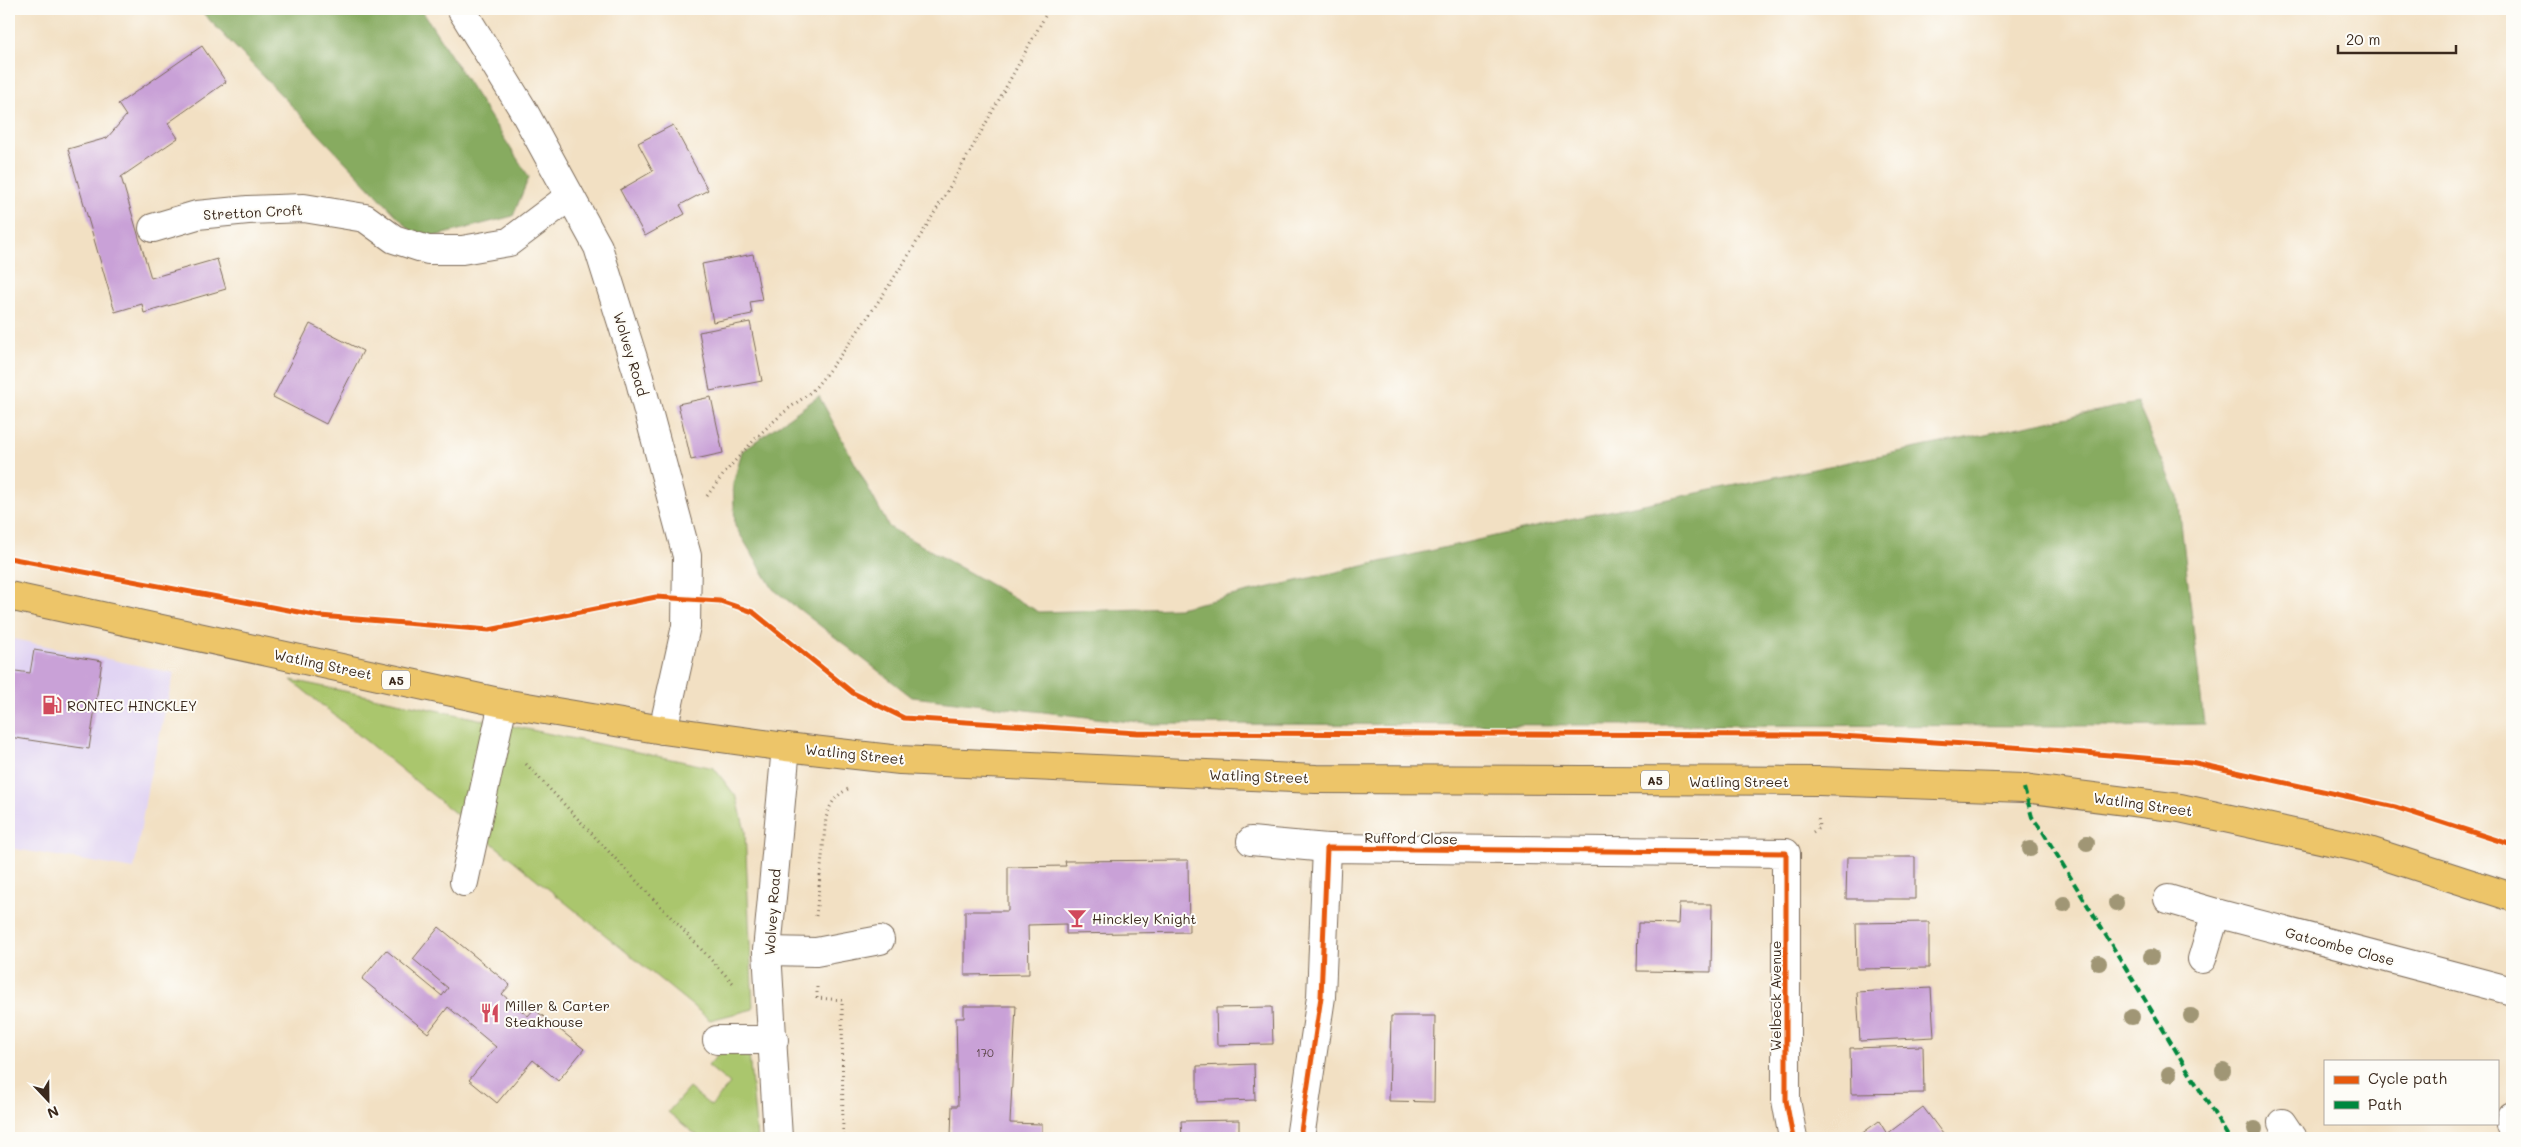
<svg xmlns="http://www.w3.org/2000/svg" width="2521" height="1147" font-family="Mali,sans-serif">
<style>
.built{fill:#e1d4f3}
.green{fill:#aac66d;stroke:#727846}
.forest{fill:#87ab60;stroke:#616a3f}
.building{fill:#c9a1d7}
.lines{fill:none;stroke-linecap:round;stroke-linejoin:round}
.minor-casing{stroke:#7b6a58;stroke-width:30}
.highway-casing{stroke:#7b6a58;stroke-width:30}
.path{stroke:#7b6a58;stroke-width:3;stroke-dasharray:1 4;stroke-linecap:butt}
.minor{stroke:#fff;stroke-width:28}
.highway{stroke:#edc569;stroke-width:28}
.quiet{stroke:#00873e;stroke-width:4;stroke-dasharray:8 4;stroke-linecap:butt}
.cycleway-casing{stroke:#fdfcf7;stroke-width:8}
.cycleway{stroke:#e8590c;stroke-width:5}
.tree{fill:#a09675}
.labels{text-anchor:middle;dominant-baseline:central;stroke-width:4;stroke-linejoin:round;paint-order:stroke}
.number-label{font-size:11px;fill:#5e484c}
.shield{fill:#fdfcf7;stroke:#75695f;stroke-width:1}
.shield-label{font-size:12px;font-weight:bold;fill:#3b2a1e}
.street-label{font-size:14px;fill:#3b2a1e;stroke:#fdfcf7}
.poi-label{font-size:14px;fill:#3b2a1e;stroke:#fdfcf7;text-anchor:start}
</style>
<rect width="100%" height="100%" fill="#fdfcf7"/>
<filter id="ink" filterUnits="userSpaceOnUse"><feTurbulence type="fractalNoise" baseFrequency=".02" numOctaves="2"/><feDisplacementMap in="SourceGraphic" scale="10" xChannelSelector="R" yChannelSelector="G"/><feConvolveMatrix kernelMatrix="1 2 1 2 8 2 1 2 1" color-interpolation-filters="sRGB"/></filter>
<filter id="wash" filterUnits="userSpaceOnUse"><feTurbulence type="fractalNoise" baseFrequency=".0096" numOctaves="4" result="noise"/><feDisplacementMap in="SourceGraphic" scale="20" xChannelSelector="R" yChannelSelector="G"/><feGaussianBlur stdDeviation="1.12" result="paint"/><feColorMatrix in="noise" values="0 0 0 0 0 0 0 0 0 0 0 0 0 0 0 0 0 1.4 0 .05"/><feComposite in="paint" operator="in"/></filter>
<g filter="url(#wash)">
<rect width="100%" height="100%" fill="#f2e0c3"/>
<path class="built" d="M9,638L174,673L148,785L134,869L9,848Z"/>
<g class="green">
<path d="M291,680L714,768L737,798L745,831L753,1009L710,1020Z"/>
<path d="M720,1052L749,1054L757,1138H700L668,1112L689,1088L711,1106L730,1084L708,1066Z"/>
</g>
<g class="forest">
<path d="M199,9H421L529,177L513,216L420,240Z"/>
<path d="M819,396L889,527L1039,612L1178,608L1570,519L2137,403L2178,496L2204,724L2113,726L1148,724L912,697L773,589L735,526L733,484L742,451Z"/>
</g>
<g id="blocks">
<g class="building">
<path d="M202,46L226,82L168,123L178,138L121,177L151,278L217,259L226,289L144,313L142,304L115,312L68,149L107,138L126,116L118,104Z"/>
<path d="M673,125L708,190L680,205L685,214L645,236L620,190L653,171L638,143Z"/>
<path d="M753,254L762,300L750,302L752,314L713,322L702,264Z"/>
<path d="M750,322L762,381L710,391L699,332Z"/>
<path d="M310,324L363,351L326,424L273,397Z"/>
<path d="M711,397L723,453L691,460L678,404Z"/>
<path d="M34,650L102,661L89,749L9,737V670L30,673Z"/>
<path d="M1847,857H1915V899H1846Z"/>
<path d="M1188,860L1189,932L1066,934V924L1028,925L1029,974L965,975V911H1008V867L1066,866L1065,861Z"/>
<path d="M1679,904H1712L1711,972L1637,971L1638,923L1678,924Z"/>
<path d="M1929,922V968L1857,969L1856,923Z"/>
<path d="M439,927L510,985L502,994L528,1016L534,1009L584,1049L558,1081L533,1060L497,1103L469,1080L496,1047L448,1007L428,1033L362,979L386,950L442,996L448,988L413,959Z"/>
<path d="M1931,988L1934,1037L1860,1041L1857,992Z"/>
<path d="M964,1006H1016L1010,1123L1042,1124V1138L951,1137L952,1106H958L956,1018H964Z"/>
<path d="M1272,1007L1273,1044L1217,1045L1216,1008Z"/>
<path d="M1391,1016H1435L1434,1102L1389,1101Z"/>
<path d="M1923,1046L1924,1093L1851,1094L1850,1048Z"/>
<path d="M1254,1064L1255,1100L1197,1102V1066Z"/>
<path d="M1923,1107L1946,1138L1857,1137L1879,1121L1887,1134Z"/>
<path d="M1239,1120V1138H1182L1181,1121Z"/>
</g>
</g>
</g>
<g filter="url(#ink)">
<use href="#blocks" fill-opacity="0" stroke="#7b6a58" stroke-width="1"/>
<g class="lines">
<defs>
<g id="minor">
<path d="M461,9L522,108L598,247L638,374L687,556L686,626L663,730"/>
<path d="M153,228L197,215L248,210L304,208L365,218L394,239L428,250H462L509,242L570,196"/>
<path d="M1251,841L1327,848"/>
<path d="M464,882L503,703"/>
<path d="M2168,899L2216,913L2512,991"/>
<path d="M767,951L816,952L880,940"/>
<path d="M2202,959L2216,913"/>
<path d="M717,1040H774"/>
<path d="M2512,1116L2510,1125L2512,1130"/>
<path d="M2282,1123L2292,1138"/>
<path d="M778,1138L767,951L786,747"/>
<path d="M1300,1138L1321,997L1327,848L1786,853V1100L1793,1138"/>
</g>
<path id="highway" d="M9,596L503,703L663,730L786,747L900,760L1316,779L1819,781L2024,788L2180,808L2357,847L2512,897"/>
</defs>
<use href="#minor" class="minor-casing"/>
<use href="#highway" class="highway-casing"/>
<g class="path">
<path d="M707,496C729,466 753,439 781,415C793,404 809,396 819,383C910,268 978,137 1049,9"/>
<path d="M526,764L733,983"/>
<path d="M1813,832L1819,828L1818,816"/>
<path d="M816,916L826,818C830,804 835,796 848,789"/>
<path d="M817,987V998L842,1000L843,1138"/>
</g>
<use href="#minor" class="minor"/>
<use href="#highway" class="highway"/>
<path class="quiet" d="M2024,788L2032,817L2043,832L2229,1138"/>
<defs>
<g id="cycleway">
<path d="M9,558L320,616L489,630L656,597L720,601L753,612L853,693L904,718L1137,733L1826,735L2027,748L2191,762L2395,807L2512,845"/>
<path d="M1300,1138L1321,997L1327,848L1786,853V1100L1793,1138"/>
</g>
</defs>
<use href="#cycleway" class="cycleway-casing"/>
<use href="#cycleway" class="cycleway"/>
</g>
<g class="tree">
<circle cx="2087" cy="843" r="8"/>
<circle cx="2030" cy="849" r="8"/>
<circle cx="2116" cy="903" r="8"/>
<circle cx="2064" cy="904" r="8"/>
<circle cx="2151" cy="957" r="8"/>
<circle cx="2099" cy="963" r="8"/>
<circle cx="2191" cy="1016" r="8"/>
<circle cx="2132" cy="1017" r="8"/>
<circle cx="2223" cy="1071" r="8"/>
<circle cx="2169" cy="1074" r="8"/>
<circle cx="2255" cy="1129" r="8"/>
</g>
</g>
<defs>
<symbol id="fuel-bare" viewBox="-9 -9 18 18"><path d="M-5.5-6h7V0h2V4h1.3V-2.5L3-4.5l.8-.8L6-3V5H2.5V1h-1V6h-7ZM-4.2-4.7v3.2H.2V-4.7Z" fill="#d1495b" stroke="#fdfcf7" stroke-width="2.5" paint-order="stroke"/></symbol>
<symbol id="bar-bare" viewBox="-9 -9 18 18"><path d="M-6-5H6L.8 .8V4.5H3.5V6h-7V4.5H-.8V.8Z" fill="#d1495b" stroke="#fdfcf7" stroke-width="2.5" paint-order="stroke"/></symbol>
<symbol id="restaurant-bare" viewBox="-9 -9 18 18"><path d="M-5-6h1v4h1v-4h1v4h1v-4h1v5L-1.5 .5V6h-2V.5L-5-1ZM5-6V6H3V1.5H1.5Q1.5-4 5-6Z" fill="#d1495b" stroke="#fdfcf7" stroke-width="2.5" paint-order="stroke"/></symbol>
</defs>
<g fill-rule="evenodd">
<use href="#fuel-bare" x="38" y="691" width="28" height="28"/>
<use href="#bar-bare" x="1063" y="904" width="28" height="28"/>
<use href="#restaurant-bare" x="476" y="999" width="28" height="28"/>
</g>
<g class="labels">
<g class="number-label">
<text x="985" y="1052">170</text>
</g>
<g class="shield">
<rect x="382" y="670.5" width="28" height="19" rx="4"/>
<rect x="1641" y="770.5" width="28" height="19" rx="4"/>
</g>
<g class="shield-label">
<text x="396" y="680">A5</text>
<text x="1655" y="780">A5</text>
</g>
<g class="street-label">
<text transform="translate(253 212) rotate(-3)">Stretton Croft</text>
<text transform="translate(631 354) rotate(73)">Wolvey Road</text>
<text transform="translate(323 664) rotate(12)">Watling Street</text>
<text transform="translate(855 754) rotate(6)">Watling Street</text>
<text transform="translate(1259 776) rotate(2)">Watling Street</text>
<text x="1739" y="781">Watling Street</text>
<text transform="translate(2143 804) rotate(8)">Watling Street</text>
<text transform="translate(1411 838) rotate(1)">Rufford Close</text>
<text transform="translate(772 912) rotate(-86)">Wolvey Road</text>
<text transform="translate(2340 946) rotate(15)">Gatcombe Close</text>
<text transform="translate(1775 996) rotate(-90)">Welbeck Avenue</text>
</g>
<g class="poi-label">
<text x="67" y="705">RONTEC HINCKLEY</text>
<text x="1092" y="918">Hinckley Knight</text>
<text x="505" y="1005">Miller &amp; Carter<tspan x="505" dy="16">Steakhouse</tspan></text>
</g>
</g>
<rect width="2521" height="1147" fill="none" stroke="#fdfcf7" stroke-width="30"/>
<rect x="2324" y="1060" width="175" height="65" fill="#fdfcf7" stroke="#afa8a0"/>
<rect x="2334" y="1076" width="25" height="8" fill="#e8590c" stroke="#afa8a0"/>
<text x="2368" y="1084" font-size="15" fill="#3b2a1e">Cycle path</text>
<rect x="2334" y="1101" width="25" height="8" fill="#00873e" stroke="#afa8a0"/>
<text x="2368" y="1110" font-size="15" fill="#3b2a1e">Path</text>
<g transform="translate(48 1100) rotate(158)" stroke="#fdfcf7" stroke-width="4" paint-order="stroke">
<path d="M0-4L9 19L0 12L-9 19Z" fill="#3b2a1e"/>
<text y="-8" font-size="14" font-weight="bold" text-anchor="middle" fill="#3b2a1e">N</text>
</g>
<path d="M2338 45v8h118v-8" fill="none" stroke="#3b2a1e" stroke-width="2.5"/>
<text x="2346" y="45" font-size="15" fill="#3b2a1e" stroke="#fdfcf7" stroke-width="4" paint-order="stroke">20 m</text>
</svg>
